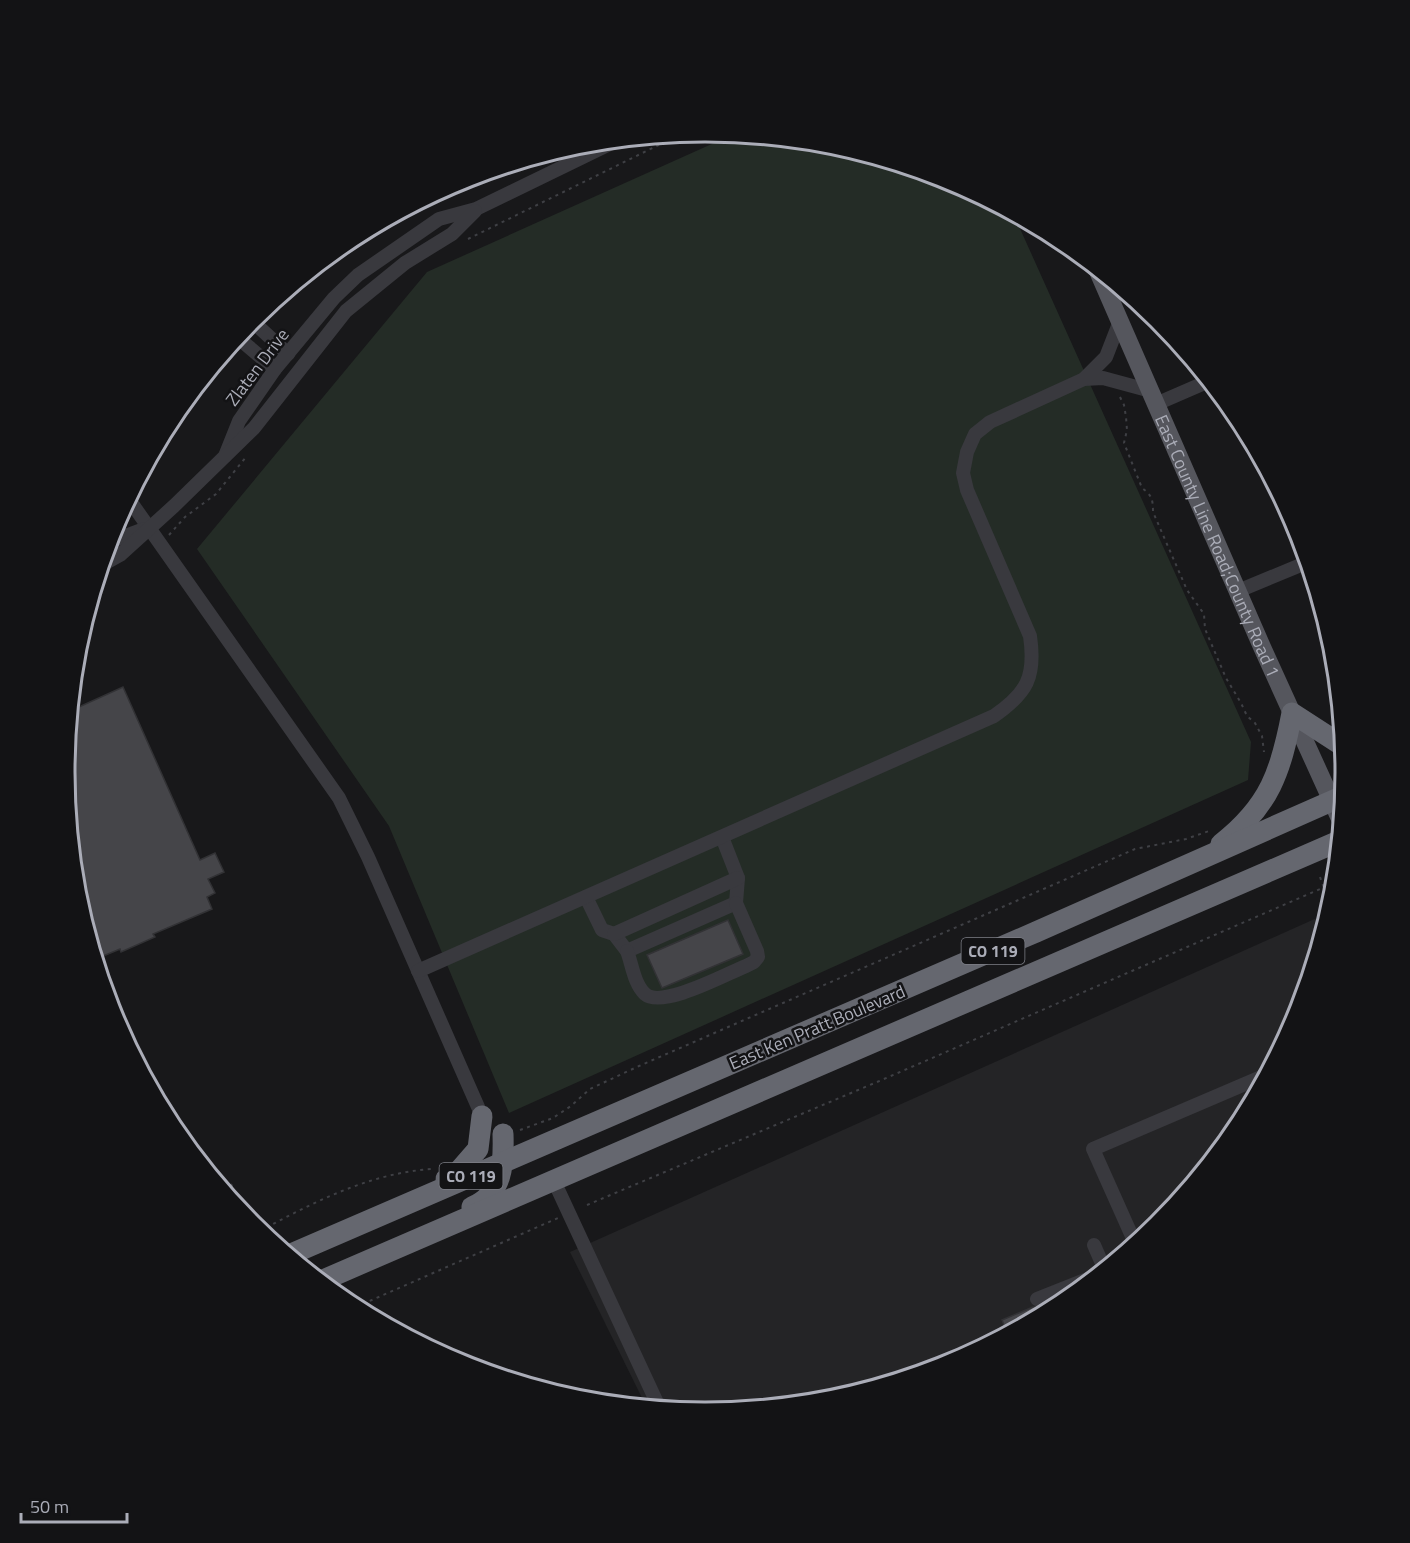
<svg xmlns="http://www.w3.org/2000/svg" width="1410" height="1543" font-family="'Titillium Web',sans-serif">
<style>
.built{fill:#242426}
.green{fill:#242c26}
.building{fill:#454549;stroke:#323235;stroke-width:1.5}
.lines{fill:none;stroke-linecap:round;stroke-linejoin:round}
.path{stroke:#3f4045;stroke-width:2;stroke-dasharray:3 4.5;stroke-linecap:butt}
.minor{stroke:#39393e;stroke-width:14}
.major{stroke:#55565d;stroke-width:18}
.highway{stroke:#65676f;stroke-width:21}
.labels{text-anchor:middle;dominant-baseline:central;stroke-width:5;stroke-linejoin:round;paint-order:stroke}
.shield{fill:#131315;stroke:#7d7f87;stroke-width:1.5}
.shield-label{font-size:16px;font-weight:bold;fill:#abadb8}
.street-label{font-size:18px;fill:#abadb8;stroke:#131315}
.rim{fill:none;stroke:#abadb8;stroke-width:3}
</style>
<rect width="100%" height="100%" fill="#18181a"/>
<path class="built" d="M1328,913L1297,1017L1237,1128L1158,1225L1061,1304L950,1363L830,1400L705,1412L646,1406L570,1252Z"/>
<path class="green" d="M734,134L830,143L950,180L1013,213L1251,742L1248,780L509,1113L389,826L197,549L427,272Z"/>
<g class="building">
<path d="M123,687L200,860L215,853L224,872L208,879L215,893L207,897L212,909L153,934L155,937L121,952L120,949L96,959L77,896L64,771L70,711Z"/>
<path d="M728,920L743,954L662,988L647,955Z"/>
<path d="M1060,1299L1061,1304L1007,1333L1002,1320L1033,1307H1040Z"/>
</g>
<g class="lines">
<g class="path">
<path d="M468,239L683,133"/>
<path d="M1120,397L1124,405L1126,417L1127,430L1124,443L1142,488C1152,495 1153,500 1153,512L1187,590L1204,614L1205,629L1226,678L1241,703L1247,716L1255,723L1262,736L1264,752"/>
<path d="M169,535L185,517L216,494L246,457"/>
<path d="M1320,877L1324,888"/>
<path d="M520,1130L553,1118L571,1106L590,1089L639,1066L1135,849L1186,839L1209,831"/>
<path d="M231,1184L247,1218"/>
<path d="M587,1205L877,1082L1334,883"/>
<path d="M260,1231C314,1202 370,1173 432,1169"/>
<path d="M356,1307L558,1218"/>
</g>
<g class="minor">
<path d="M251,320L288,354"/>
<path d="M237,337L275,369"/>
<path d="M1084,379L1103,378L1151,391"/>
<path d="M1156,404L1209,381"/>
<path d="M225,456L239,421L275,369L334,298L358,275L439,219L476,209L620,139"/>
<path d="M128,498L339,798L368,857L482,1116"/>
<path d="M109,542L144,529"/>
<path d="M102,565L120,555L174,506L254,428L346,311L405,263L452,234L475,211"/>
<path d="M1238,591L1308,562"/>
<path d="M586,897L602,930L614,934L627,951L736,903L738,878L722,837"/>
<path d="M614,934L738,878"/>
<path d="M627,951C632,964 634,984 645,994C662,1009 726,974 746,966L754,962L758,957L757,951L736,903"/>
<path d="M418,971L994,716C1027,693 1036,677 1030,636L967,490L963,473L967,452L975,434L990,422L1084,379L1106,357L1120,321"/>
<path d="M554,1181L659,1407"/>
<path d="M1135,1243L1093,1149L1266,1075"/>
<path d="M1094,1245L1104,1268"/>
<path d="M1037,1299L1095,1276"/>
</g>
<path class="major" id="s1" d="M1097,269L1262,647L1341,821"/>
<g class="highway">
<path d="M1221,844C1270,806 1281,771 1292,713L1343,746"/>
<path d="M446,1179L458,1172L478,1149L482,1116"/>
<path d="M472,1207C503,1194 504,1164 503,1134"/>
<path d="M289,1255L1036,932L1343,796"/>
<path d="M321,1281L1339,841"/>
</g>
</g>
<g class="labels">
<g class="shield">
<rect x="961.5" y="938" width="63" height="26" rx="4.5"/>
<rect x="439.5" y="1163" width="63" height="26" rx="4.5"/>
</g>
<g class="shield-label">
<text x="993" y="951">CO 119</text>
<text x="471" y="1176">CO 119</text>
</g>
<g class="street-label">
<text transform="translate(257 367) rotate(-53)">Zlaten Drive</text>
<text stroke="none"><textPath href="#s1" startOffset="302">East County Line Road;County Road 1</textPath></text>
<text transform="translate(817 1027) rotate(-23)">East Ken Pratt Boulevard</text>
</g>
</g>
<path d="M0 0H1410V1543H0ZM75 772a630 630 0 1 1 1260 0a630 630 0 1 1-1260 0Z" fill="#131315" fill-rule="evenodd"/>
<path class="rim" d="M75 772a630 630 0 1 1 1260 0a630 630 0 1 1-1260 0Z"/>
<path d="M21 1513v9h106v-9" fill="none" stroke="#abadb8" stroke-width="3"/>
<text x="30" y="1513" font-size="18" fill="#abadb8" stroke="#131315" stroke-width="4.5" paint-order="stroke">50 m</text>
</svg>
